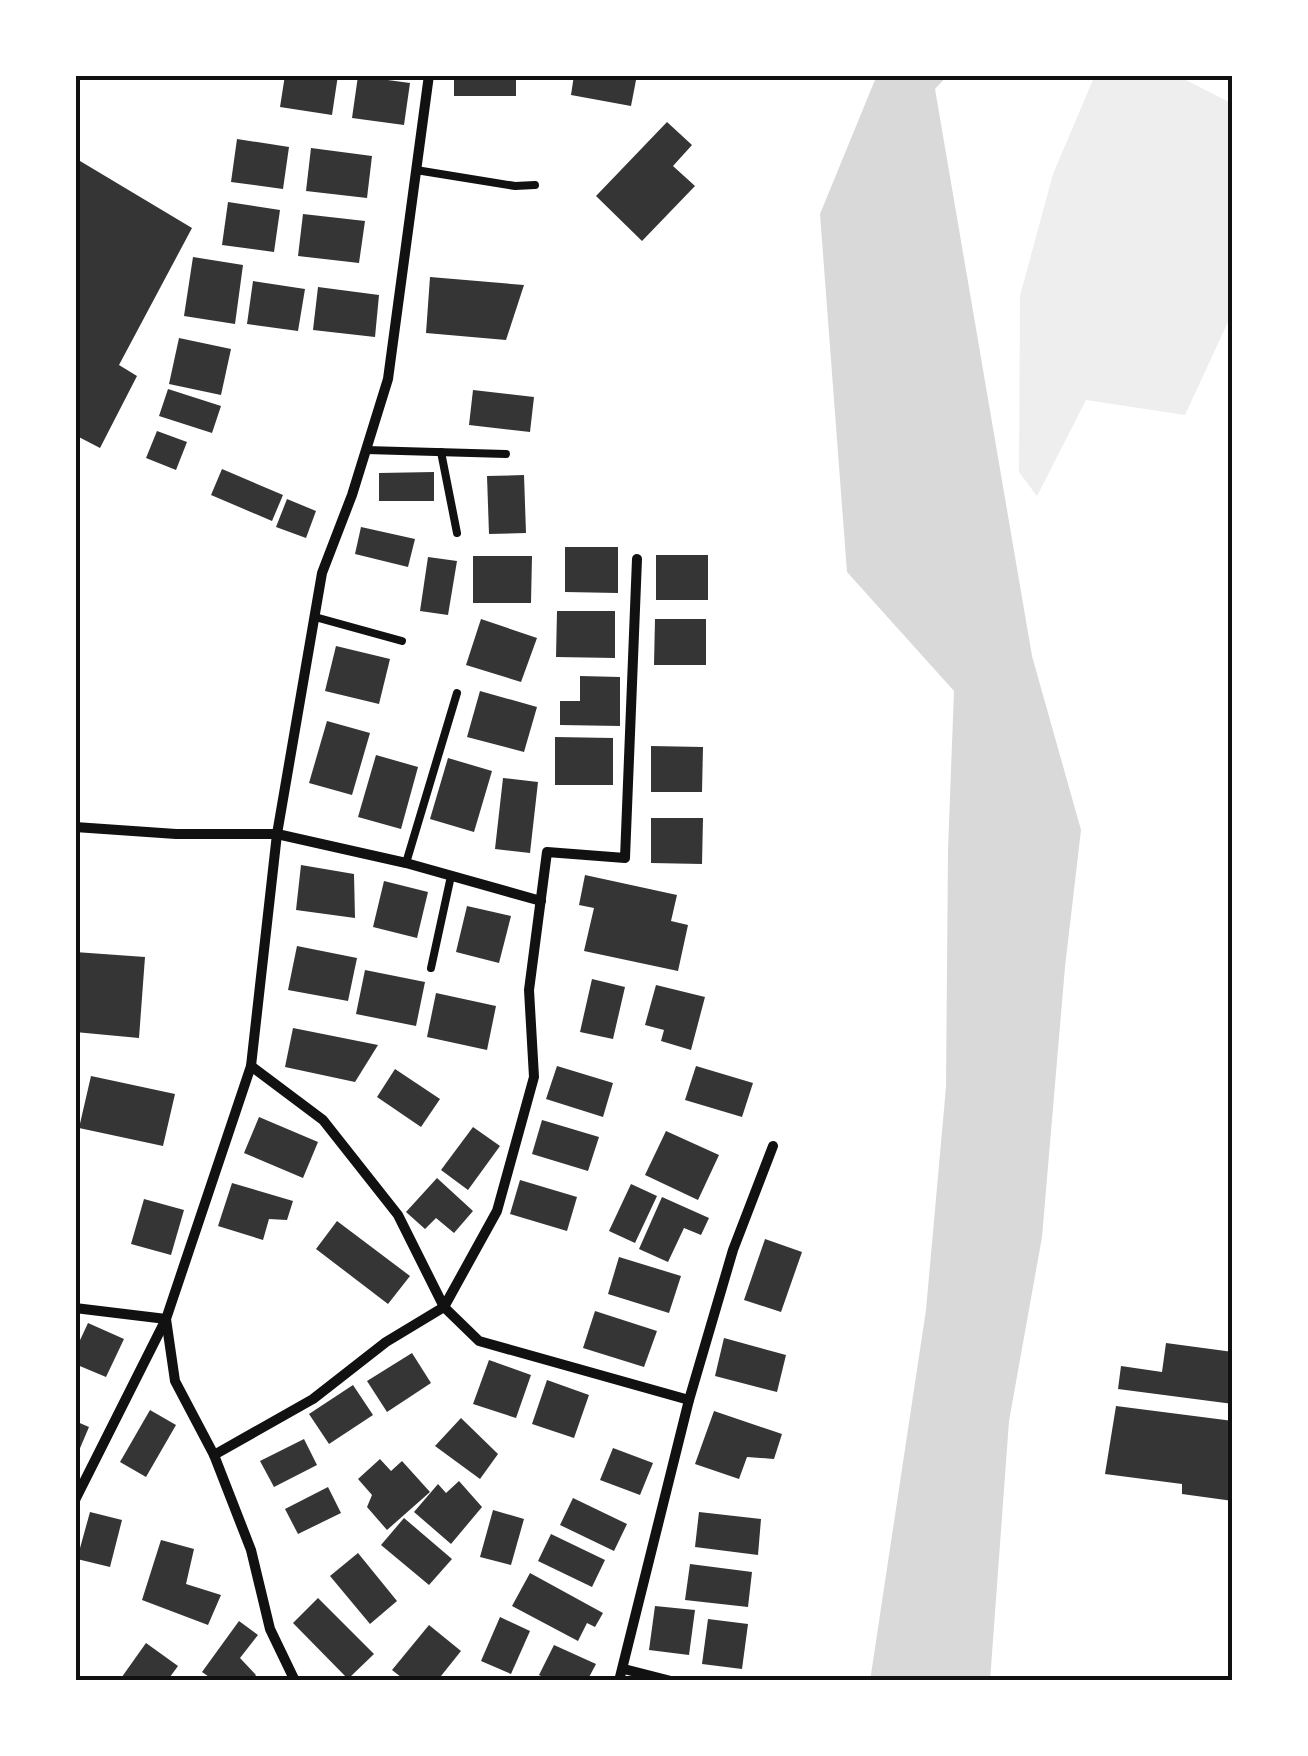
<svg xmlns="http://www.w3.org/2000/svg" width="1308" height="1756" font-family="Roboto,sans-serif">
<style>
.green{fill:#eee}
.water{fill:#d9d9d9}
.building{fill:#353535}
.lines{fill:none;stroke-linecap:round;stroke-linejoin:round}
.service{stroke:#111;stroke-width:8}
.minor{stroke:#111;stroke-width:10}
.neatline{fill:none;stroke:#111;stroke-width:4}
</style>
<rect width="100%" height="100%" fill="#fff"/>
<path class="green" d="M1095,75H1176L1233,104V311L1185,415L1086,400L1037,496L1019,472L1020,296L1053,174Z"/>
<path class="water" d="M877,75H948L935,89L1032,656L1081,830L1065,967L1042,1237L1009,1421L990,1681H870L926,1310L946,1087L948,850L954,691L847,572L820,214Z"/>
<g class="building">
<path d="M285,75H338L332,115L280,107Z"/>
<rect x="454" y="75" width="62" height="21"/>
<path d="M574,75H637L631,106L571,95Z"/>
<path d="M358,76L410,83L404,125L352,118Z"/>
<path d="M667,122L692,145L673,166L695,186L642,241L596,196Z"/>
<path d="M237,139L289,147L283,189L231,182Z"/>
<path d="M311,148L372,156L367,198L306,191Z"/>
<path d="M75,158L192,228L119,365L137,376L100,448L75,435Z"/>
<path d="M228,202L280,210L274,252L222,245Z"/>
<path d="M303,214L365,221L359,263L298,256Z"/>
<path d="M193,257L243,265L235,324L184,316Z"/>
<path d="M430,277L524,285L506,340L426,333Z"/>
<path d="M253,281L305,289L298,331L247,324Z"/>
<path d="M318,287L379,295L375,337L313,330Z"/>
<path d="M179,338L231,349L221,395L169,384Z"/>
<path d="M168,389L221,406L212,433L159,416Z"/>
<path d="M473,390L534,397L530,432L469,425Z"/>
<path d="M157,431L187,442L176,470L146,458Z"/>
<path d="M222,469L283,495L272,521L211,495Z"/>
<path d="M434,472V501H379V473Z"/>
<path d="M524,475L526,533L489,534L487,476Z"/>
<path d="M287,499L316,511L306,538L276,527Z"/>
<path d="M361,527L415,539L408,567L355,554Z"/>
<path d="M565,547H618V593L565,592Z"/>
<rect x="656" y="555" width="52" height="45"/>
<path d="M473,556H532L531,603H473Z"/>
<path d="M428,557L457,561L448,615L420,611Z"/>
<path d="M557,611H615V658L556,657Z"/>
<path d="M481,619L537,638L521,682L466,665Z"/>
<path d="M655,619H706V665H654Z"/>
<path d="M336,646L390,659L379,704L325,691Z"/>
<path d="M580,676L620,677V726L560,725V701H580Z"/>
<path d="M480,691L537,707L524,752L467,737Z"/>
<path d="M327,721L370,733L352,795L309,783Z"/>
<path d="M555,737L613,738V785H555Z"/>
<path d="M651,746L703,747L702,792H651Z"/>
<path d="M376,755L418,767L401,829L358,817Z"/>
<path d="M448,758L492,771L474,832L430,819Z"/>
<path d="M503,778L538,782L530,853L495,849Z"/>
<path d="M651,818H703L702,864L651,863Z"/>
<path d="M301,865L354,874L355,918L296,910Z"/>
<path d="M585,875L677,895L671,921L688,925L678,971L584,951L594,908L579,905Z"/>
<path d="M384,881L428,892L417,938L373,927Z"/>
<path d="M467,906L511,916L499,963L456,952Z"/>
<path d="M297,946L357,958L348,1001L288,990Z"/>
<path d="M75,952L145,957L139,1038L75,1032Z"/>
<path d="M365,970L425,982L416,1026L356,1014Z"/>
<path d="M592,979L625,987L613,1039L580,1032Z"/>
<path d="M656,985L705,997L691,1050L661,1041L664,1030L645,1025Z"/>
<path d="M436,993L496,1006L487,1050L427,1037Z"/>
<path d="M293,1028L378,1045L355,1082L285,1067Z"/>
<path d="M557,1066L613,1083L603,1117L546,1099Z"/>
<path d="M696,1066L753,1083L742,1117L685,1100Z"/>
<path d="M395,1069L440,1099L421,1127L377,1097Z"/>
<path d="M91,1076L175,1094L163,1146L79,1128Z"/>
<path d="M259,1117L318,1142L303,1178L244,1153Z"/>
<path d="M542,1120L599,1137L588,1171L532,1154Z"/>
<path d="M473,1127L500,1146L468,1190L441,1170Z"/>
<path d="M666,1131L719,1155L698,1200L645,1175Z"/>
<path d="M437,1178L473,1211L454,1233L436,1218L425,1229L406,1212Z"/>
<path d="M520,1180L577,1197L567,1231L510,1214Z"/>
<path d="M232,1183L293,1201L287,1220L269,1219L263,1240L218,1226Z"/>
<path d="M631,1184L657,1196L635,1243L609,1231Z"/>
<path d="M662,1197L709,1218L701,1235L684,1228L668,1262L639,1249Z"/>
<path d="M144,1199L184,1210L171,1255L131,1244Z"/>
<path d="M337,1221L410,1276L388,1304L316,1249Z"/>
<path d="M765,1239L802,1252L781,1312L744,1300Z"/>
<path d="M619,1257L681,1276L669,1313L608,1294Z"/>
<path d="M595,1311L657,1331L644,1367L583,1348Z"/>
<path d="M88,1323L124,1339L106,1377L75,1364V1351Z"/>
<path d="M724,1338L786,1355L777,1392L715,1376Z"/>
<path d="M1166,1343L1233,1352V1404L1118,1389L1121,1366L1162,1372Z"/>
<path d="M412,1353L431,1383L387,1412L367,1381Z"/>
<path d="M489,1360L531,1375L516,1418L473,1404Z"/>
<path d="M547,1380L589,1395L574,1438L532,1424Z"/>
<path d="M353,1385L373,1415L329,1444L309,1414Z"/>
<path d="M1116,1406L1233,1421V1501L1182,1494V1484L1105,1474Z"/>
<path d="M150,1410L176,1425L146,1477L120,1462Z"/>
<path d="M714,1411L782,1434L774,1459L747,1457L739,1479L695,1464Z"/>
<path d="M461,1418L498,1454L480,1479L435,1446Z"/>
<path d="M75,1421L89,1427L75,1460Z"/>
<path d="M304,1439L317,1465L274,1487L260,1461Z"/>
<path d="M613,1448L653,1463L640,1495L600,1480Z"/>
<path d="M380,1459L391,1471L402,1461L430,1492L387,1530L367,1507L372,1495L358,1479Z"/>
<path d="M459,1481L482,1507L451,1544L414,1512L438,1484L446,1493Z"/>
<path d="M328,1487L341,1513L298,1534L285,1509Z"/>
<path d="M573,1498L627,1524L614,1551L560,1525Z"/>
<path d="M493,1510L524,1519L511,1565L480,1557Z"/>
<path d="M90,1512L122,1520L110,1567L77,1559Z"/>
<path d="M699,1512L761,1519L758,1555L695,1547Z"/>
<path d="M404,1518L452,1559L429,1585L381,1545Z"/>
<path d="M551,1534L605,1560L592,1587L538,1561Z"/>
<path d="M161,1540L194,1549L186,1584L221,1595L208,1625L142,1600Z"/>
<path d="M358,1553L397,1601L370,1624L330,1576Z"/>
<path d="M690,1564L752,1572L748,1607L685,1600Z"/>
<path d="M530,1573L603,1613L595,1627L587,1623L578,1641L512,1606Z"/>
<path d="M318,1598L374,1654L348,1679L293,1623Z"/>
<path d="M655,1606L695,1610L689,1655L649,1650Z"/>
<path d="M500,1617L530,1631L511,1674L481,1661Z"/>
<path d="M708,1619L748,1624L742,1669L702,1664Z"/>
<path d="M239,1621L258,1635L240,1658L256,1675L252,1681H215L202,1672Z"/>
<path d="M429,1625L461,1651L437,1681H406L392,1670Z"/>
<path d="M146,1643L178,1666L167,1681H119Z"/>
<path d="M554,1645L596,1664L587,1681H551L539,1675Z"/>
</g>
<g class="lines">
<g class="service">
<path d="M416,170L515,186L535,185"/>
<path d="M366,450L506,454"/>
<path d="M441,452L457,533"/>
<path d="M315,617L402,641"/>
<path d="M406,863L457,693"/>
<path d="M431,968L451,876"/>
</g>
<g class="minor">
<path d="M75,827L176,834H277L406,863L541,901"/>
<path d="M251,1066L323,1120L398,1215L444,1307L479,1341L689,1400"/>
<path d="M75,1308L166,1319L75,1500"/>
<path d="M214,1455L313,1399L386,1342L444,1307L497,1211L534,1077L529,990L547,852L625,858L637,559"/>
<path d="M624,1669L671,1681"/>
<path d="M295,1681L270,1629L251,1550L214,1455L175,1381L166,1319L251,1066L277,834L322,573L352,495L388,379L429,75"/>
<path d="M619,1681L689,1400L733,1250L773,1146"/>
</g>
</g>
<rect width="1308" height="1756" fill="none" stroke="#ffffff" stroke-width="155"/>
<rect x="78" y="78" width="1152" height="1600" class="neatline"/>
</svg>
